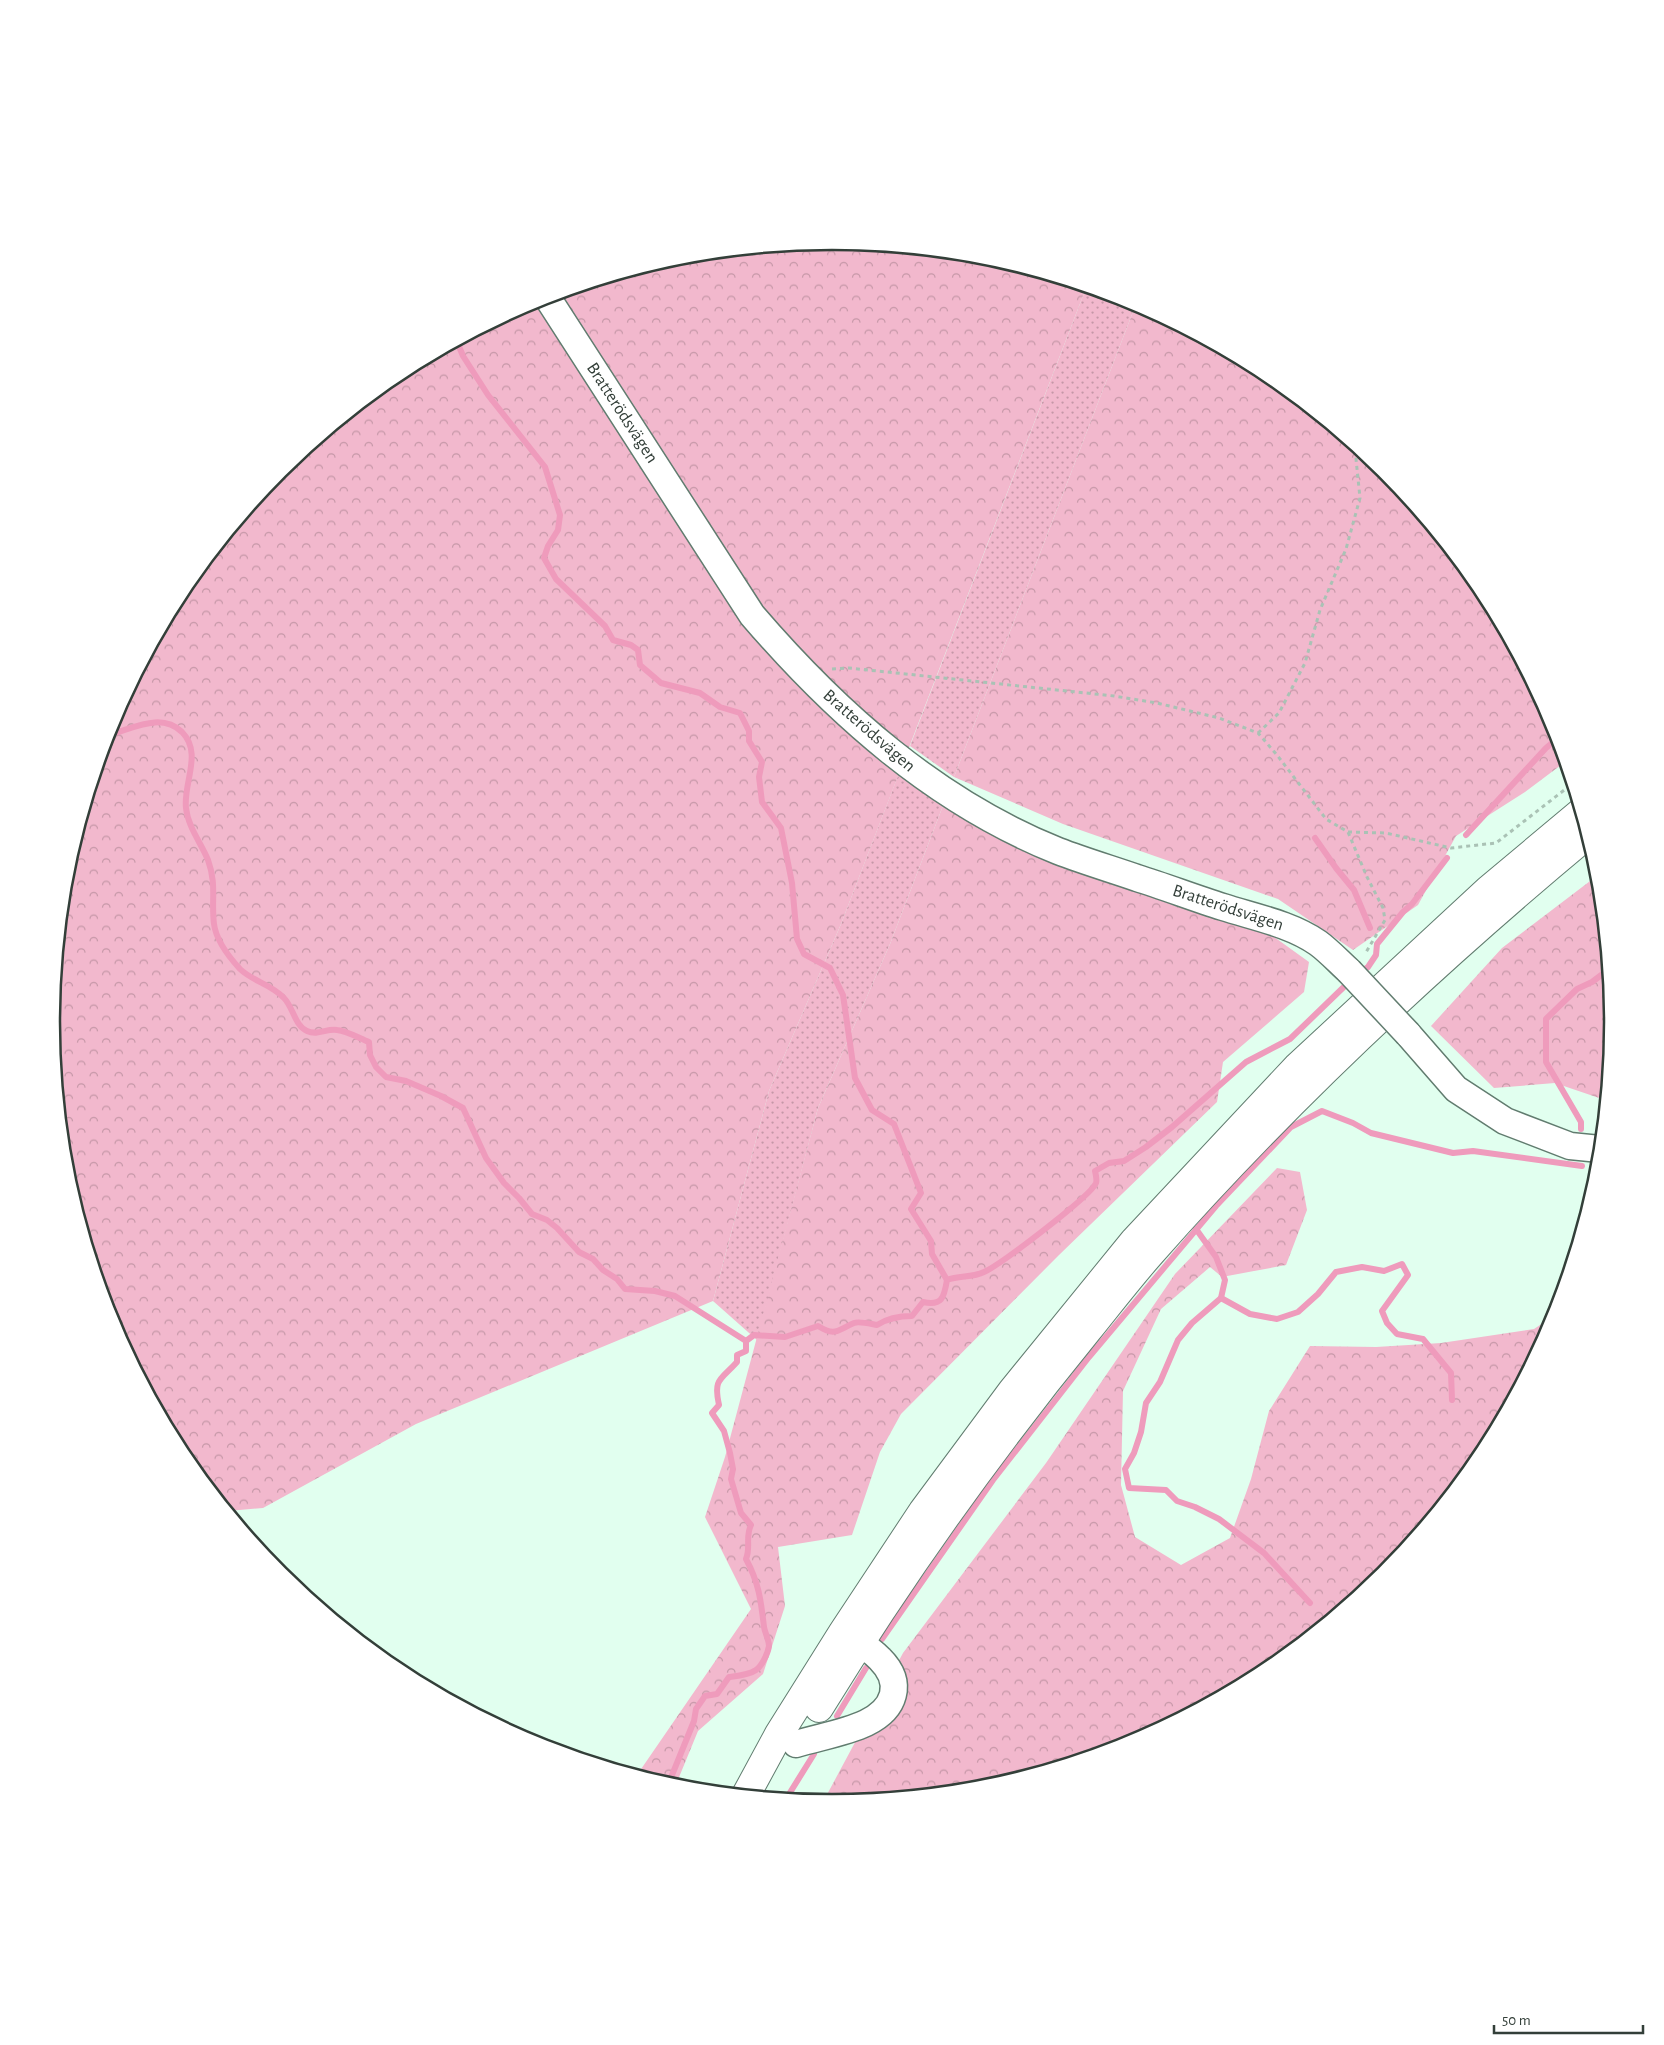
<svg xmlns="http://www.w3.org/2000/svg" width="1664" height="2045" font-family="'Alegreya Sans',sans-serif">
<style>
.grass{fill:url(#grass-dots)}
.forest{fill:url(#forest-crowns)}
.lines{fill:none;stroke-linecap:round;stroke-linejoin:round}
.stream{stroke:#ef9bbc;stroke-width:6}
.minor-casing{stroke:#617c6f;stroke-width:29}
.major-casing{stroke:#617c6f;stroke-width:30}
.path{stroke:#aac2b5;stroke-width:3;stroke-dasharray:4 4;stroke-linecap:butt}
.minor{stroke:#fff;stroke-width:26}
.major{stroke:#fff;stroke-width:28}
.minor-bridge-casing{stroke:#617c6f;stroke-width:29;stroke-linecap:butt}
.minor-bridge{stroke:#fff;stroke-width:26}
.labels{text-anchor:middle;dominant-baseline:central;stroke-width:4.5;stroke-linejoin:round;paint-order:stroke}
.street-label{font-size:18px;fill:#333f39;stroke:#fff}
.rim{fill:none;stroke:#333f39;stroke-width:2.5}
</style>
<defs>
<pattern id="grass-dots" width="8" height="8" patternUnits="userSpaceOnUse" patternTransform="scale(1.25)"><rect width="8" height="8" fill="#f2b8cd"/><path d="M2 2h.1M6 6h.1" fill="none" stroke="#c597a7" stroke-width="1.8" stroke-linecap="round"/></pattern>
<pattern id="forest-crowns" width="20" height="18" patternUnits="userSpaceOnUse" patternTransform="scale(1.25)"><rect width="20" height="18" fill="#f2b8cd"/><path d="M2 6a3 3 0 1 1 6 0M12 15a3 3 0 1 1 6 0" fill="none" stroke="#c597a7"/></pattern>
</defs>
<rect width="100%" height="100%" fill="#e1ffef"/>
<g class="grass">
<path d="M1086,288L1136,304L954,777L910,746Z"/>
<path d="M899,773L944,803L890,944L818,1108L757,1340L713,1301L769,1091L841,924Z"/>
</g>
<g class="forest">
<path d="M832,242L985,257L1086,288L841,924L769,1091L713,1301L416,1424L263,1508L228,1511L183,1456L111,1321L66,1175L51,1022L66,870L111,723L183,589L280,470L398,373L533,301L680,257Z"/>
<path d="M1136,304L1266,373L1384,471L1481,589L1553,724L1565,762L1525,792L1456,836L1418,905L1353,950L1278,899L1063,824L954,777Z"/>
<path d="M944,803L1270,934L1309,962L1304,992L1223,1062L1217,1102L1059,1255L901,1414L880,1452L852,1535L778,1547L785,1606L763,1674L698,1731L675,1787L637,1775L751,1609L705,1517L725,1457L818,1108L890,944Z"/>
<path d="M1598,875L1613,1022L1605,1100L1555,1083L1494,1088L1431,1026L1502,948Z"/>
<path d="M1277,1168L1300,1172L1307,1210L1286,1265L1222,1277L1210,1267L1161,1309L1123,1391L1121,1485L1135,1537L1181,1565L1230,1538L1251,1479L1269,1411L1310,1346L1376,1347L1441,1343L1534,1329L1555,1315L1481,1457L1384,1575L1266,1672L1131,1744L984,1788L832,1803L823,1802L903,1653L1046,1463L1175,1274Z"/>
</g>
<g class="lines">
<g class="stream">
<path d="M454,344H458L463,356L488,395L545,467L560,515L558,530L548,546L544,558L556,579L605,626L613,640L631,645L638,650L640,665L661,683L700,693L720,707L740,713L749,731V741L762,762L759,777L762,802L781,828L792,883L797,939L804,954L830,968L843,995L855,1078L872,1110L894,1124L921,1193L911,1209L931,1241L932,1254L947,1280"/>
<path d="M107,735C131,730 160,711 182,732C203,753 183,783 186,808C188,827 201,843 208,860C217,885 211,900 214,924C216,940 229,957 240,969C252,981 271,984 284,998C293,1007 295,1026 307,1031C318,1036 327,1028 337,1030C347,1031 359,1038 369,1042L370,1055L376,1067L386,1077L406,1081L441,1096L463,1108L486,1158L504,1183L519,1198L532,1214L547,1220L557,1228L579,1252L593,1259L603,1270L617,1279L625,1289L655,1291L675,1296L746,1341"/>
<path d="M1466,835L1546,748L1558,738"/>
<path d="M1315,838L1336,868L1354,890L1370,928"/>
<path d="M1360,973L1368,967L1376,955L1377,944L1403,912L1412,904L1447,858"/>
<path d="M1581,1129V1122L1546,1062V1019L1577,989L1592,982L1608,970"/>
<path d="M1196,1229L1216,1257L1225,1280L1221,1298L1192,1323L1178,1340L1160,1382L1146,1403L1141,1432L1134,1453L1125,1469L1129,1488L1166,1490L1177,1501L1195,1507L1219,1519L1264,1553L1310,1603"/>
<path d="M1221,1298L1250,1314L1277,1319L1298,1312L1318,1294L1336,1272L1362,1267L1384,1271L1402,1264L1408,1275L1382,1311L1387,1323L1397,1334L1423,1339L1451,1373L1452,1400"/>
<path d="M882,1639L993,1480L1089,1357L1216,1206L1291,1127L1322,1111L1353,1123L1371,1133L1453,1153L1473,1151L1582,1166"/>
<path d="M837,1716L866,1668"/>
<path d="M668,1785L694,1721L696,1709L705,1696L717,1694L729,1677C737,1676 749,1675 756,1670C762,1666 768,1653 769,1646C769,1640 765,1633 764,1627C761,1601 759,1583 746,1559C751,1547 745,1537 751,1525L741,1513L731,1479L733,1469L730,1453L724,1431L712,1413L719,1405C713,1378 721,1380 737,1362V1355L746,1351V1341L754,1335L785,1337L818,1326C836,1337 837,1330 854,1323C859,1321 871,1324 877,1325C888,1318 899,1316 912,1316L923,1302C942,1306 944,1298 947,1280C959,1275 972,1278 984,1272C1000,1265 1091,1196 1096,1183C1097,1180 1096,1175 1095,1171L1109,1163L1124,1161L1146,1147L1172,1127L1246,1062L1290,1039L1350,981"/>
<path d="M786,1799L814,1754"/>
</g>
<defs>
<g id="minor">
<path d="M547,297L752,615C837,714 936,802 1058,851C1084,861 1111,869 1137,878C1166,887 1194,898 1223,907C1254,917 1291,924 1318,943C1329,951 1339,962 1349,971"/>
<path d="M1408,1034L1456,1089L1505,1121L1570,1146L1600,1149"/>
<path d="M796,1744C819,1737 845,1733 866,1723C895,1709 904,1683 880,1659C870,1648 855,1640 843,1632"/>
</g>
<g id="major">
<path d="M819,1708C900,1576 990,1450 1088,1330C1109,1304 1129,1278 1151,1253C1284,1102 1432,964 1587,835"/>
<path d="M746,1795L779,1734L843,1632L923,1511L1012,1391L1134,1241L1297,1067L1488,890L1580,813"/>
</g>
</defs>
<use href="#minor" class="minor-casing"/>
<use href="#major" class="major-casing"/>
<g class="path">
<path d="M832,669L849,668L1114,696L1157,703L1219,718L1258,733L1277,755L1326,819L1348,832L1367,877L1383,908L1385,920L1365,954"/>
<path d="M1258,733L1279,713L1305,663L1320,610L1346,549L1360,498L1356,459L1359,450"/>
<path d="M1348,832L1386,833L1451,848L1496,843L1572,784"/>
</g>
<use href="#minor" class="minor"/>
<use href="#major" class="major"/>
<defs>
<path id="minor-bridge" d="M1349,971L1408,1034"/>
</defs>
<use href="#minor-bridge" class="minor-bridge-casing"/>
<use href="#minor-bridge" class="minor-bridge"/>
</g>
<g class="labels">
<g class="street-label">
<text transform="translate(622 413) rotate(57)">Bratterödsvägen</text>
<text transform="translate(869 731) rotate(41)">Bratterödsvägen</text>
<text transform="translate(1228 908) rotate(18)">Bratterödsvägen</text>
</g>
</g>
<path d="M0 0H1664V2045H0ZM60 1022a772 772 0 1 1 1544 0a772 772 0 1 1-1544 0Z" fill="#fff" fill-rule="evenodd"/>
<path class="rim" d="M60 1022a772 772 0 1 1 1544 0a772 772 0 1 1-1544 0Z"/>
<path d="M1494 2025v8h149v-8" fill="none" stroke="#333f39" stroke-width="2.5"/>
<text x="1502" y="2025" font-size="15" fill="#333f39" stroke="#ffffff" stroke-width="4" paint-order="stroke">50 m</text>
</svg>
